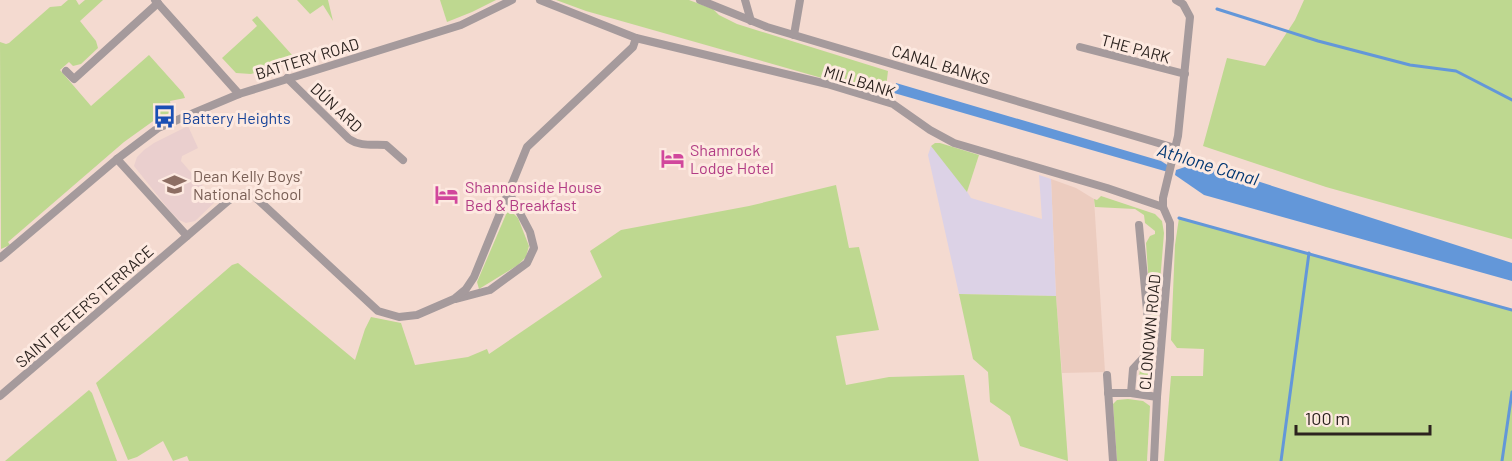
<svg xmlns="http://www.w3.org/2000/svg" width="1512" height="461" font-family="Barlow,sans-serif">
<style>
.built{fill:#ecccbf}
.industrial{fill:#dcd2e6}
.education{fill:#eacfce}
.green{fill:#bed890}
.water{fill:#6397d9}
.lines{fill:none;stroke-linecap:round;stroke-linejoin:round}
.stream{stroke:#6397d9;stroke-width:3}
.minor{stroke:#a59a9c;stroke-width:8}
.labels{text-anchor:middle;dominant-baseline:central;stroke-width:6;stroke-linejoin:round;paint-order:stroke}
.street-label{font-size:16px;fill:#2c231f;stroke:#fde9e0}
.transit-label{font-size:16px;fill:#164399;stroke:#fde9e0;text-anchor:start}
.hotel-label{font-size:16px;fill:#b23c85;stroke:#fde9e0;text-anchor:start}
.education-label{font-size:16px;fill:#785e54;stroke:#fde9e0;text-anchor:start}
.water-label{font-size:18px;font-style:italic;fill:#003773;stroke:#fde9e0}
</style>
<rect width="100%" height="100%" fill="#f4dad0"/>
<path class="built" d="M1051,179L1076,188L1094,199L1105,372L1062,373L1056,296Z"/>
<path class="industrial" d="M931,146L963,185L971,198L1042,219L1039,175L1051,179L1056,296L959,294L928,155Z"/>
<path class="education" d="M188,126L198,148L182,156L181,161L216,201L195,221L186,223L179,220L170,211L134,166L137,157L144,150L154,143Z"/>
<g class="green">
<path d="M68,0H76L79,5L85,0H103L80,21L96,41L98,48L81,64L73,66L69,62L60,70L91,106L149,55L183,93L185,98L170,101L172,112L156,119L124,142L8,242L10,245L1,249L0,42L6,44L9,43L50,7L61,6Z"/>
<path d="M297,0H328L333,21L323,5L310,14Z"/>
<path d="M440,0H496L472,12L447,22Z"/>
<path d="M556,0H689L713,9L719,15L737,24L888,71L885,96L586,11Z"/>
<path d="M1304,0H1512V239L1326,187L1203,146L1227,58L1265,66L1295,20Z"/>
<path d="M257,16L293,56L291,61L251,74L236,73L222,58L257,26L252,20Z"/>
<path d="M935,143H940L979,155L967,192L931,146Z"/>
<path d="M836,185L849,248L859,247L879,330L836,336L846,385L889,377L964,375L979,461H189L187,456L173,461L163,441L137,457L128,460L96,383L232,265L238,263L355,360L365,329L371,317L401,323L415,365L468,357L487,349L489,354L602,277L590,251L621,230L749,206Z"/>
<path d="M1101,196L1155,214L1162,221L1164,233L1152,381L1145,387L1138,385L1140,369L1143,365L1141,363L1152,350L1153,343L1146,243L1150,236L1155,234V231L1145,223L1144,215L1135,209L1095,207L1094,199L1097,200Z"/>
<path d="M507,212H512L518,218L529,246L526,257L518,265L479,289L477,282Z"/>
<path d="M1179,218L1512,310V461H1164L1171,376H1203L1204,349L1177,348L1171,340L1175,245Z"/>
<path d="M959,294L1056,296L1068,461L1020,446L1010,416L990,402L988,372L973,359Z"/>
<path d="M89,390L92,393L117,461H5Z"/>
<path d="M1128,399L1143,401L1150,406L1147,461H1117L1113,404L1117,400Z"/>
</g>
<g class="water">
<path d="M896,83L1161,161L1169,166L1168,172L894,93Z"/>
<path d="M1204,164L1512,263V281L1204,195L1175,175L1176,170L1191,165Z"/>
</g>
<g class="lines">
<g class="stream">
<path d="M1217,9L1318,41L1410,65L1456,71L1512,100"/>
<path d="M1179,218L1512,310"/>
<path d="M1281,461L1309,253"/>
<path d="M1502,461L1512,392"/>
</g>
<g class="minor">
<path d="M155,0L239,94"/>
<path d="M540,0L636,38L827,84L893,104L930,130L954,143L1107,188L1163,207"/>
<path d="M700,0L767,27L1175,148"/>
<path d="M745,0L751,21"/>
<path d="M794,35L800,0"/>
<path d="M1080,47L1185,74"/>
<path d="M66,71L74,79L158,3"/>
<path d="M287,78L349,139C361,147 373,144 386,145L403,160"/>
<path d="M117,159L187,236"/>
<path d="M0,258L117,159L158,128L239,94L461,25L512,0"/>
<path d="M456,299L490,290L527,263L534,248L530,232L512,198L507,196"/>
<path d="M1107,375L1113,461"/>
<path d="M1108,393H1131L1157,397"/>
<path d="M1131,393L1133,369L1146,355L1149,332L1139,225"/>
<path d="M0,396L228,201C237,194 245,190 255,197L378,311L399,317L417,315L454,299L466,289L474,277L527,147L633,47L636,38"/>
<path d="M1154,461L1157,397L1170,239V223L1163,207V198L1178,136L1190,17L1183,4L1176,0"/>
</g>
</g>
<defs>
<symbol id="bus-bare" viewBox="-9 -9 18 18"><path d="M-5-6H5V4H4V6H2V4H-2V6H-4V4H-5ZM-3.5-4V0h7V-4ZM-3.5 1.2v1.5H-2V1.2ZM2 1.2v1.5H3.5V1.2Z" fill="#1a4fb4" stroke="#fde9e0" stroke-width="2.5" paint-order="stroke"/></symbol>
<symbol id="hotel-bare" viewBox="-9 -9 18 18"><path d="M-6-4.5h1.5V1H6V5H4.5V3h-9V5H-6ZM-4 0a1.8 1.8 0 1 1 3.6 0ZM.5 0V-2.5h3Q6-2.5 6 0Z" fill="#d1479c" stroke="#fde9e0" stroke-width="2.5" paint-order="stroke"/></symbol>
<symbol id="school-bare" viewBox="-9 -9 18 18"><path d="M0-5L7-2L0 1L-7-2ZM-4 1L0 2.5L4 1V4Q0 6-4 4Z" fill="#8d6e63" stroke="#fde9e0" stroke-width="2.5" paint-order="stroke"/></symbol>
</defs>
<g fill-rule="evenodd">
<use href="#bus-bare" x="148" y="100" width="33" height="33"/>
<use href="#hotel-bare" x="656" y="142" width="33" height="33"/>
<use href="#school-bare" x="158" y="168" width="33" height="33"/>
<use href="#hotel-bare" x="430" y="178" width="33" height="33"/>
</g>
<g class="labels">
<g class="street-label">
<text transform="translate(1136 48) rotate(15)">THE PARK</text>
<text transform="translate(307 58) rotate(-17)">BATTERY ROAD</text>
<text transform="translate(941 64) rotate(17)">CANAL BANKS</text>
<text transform="translate(860 81) rotate(17)">MILLBANK</text>
<text transform="translate(337 107) rotate(43)">DÚN ARD</text>
<text transform="translate(84 306) rotate(-41)">SAINT PETER'S TERRACE</text>
<text transform="translate(1149 332) rotate(-85)">CLONOWN ROAD</text>
</g>
<g class="transit-label">
<text x="182" y="117">Battery Heights</text>
</g>
<g class="hotel-label">
<text x="690" y="149">Shamrock<tspan x="690" dy="18">Lodge Hotel</tspan></text>
<text x="465" y="186">Shannonside House<tspan x="465" dy="18">Bed &amp; Breakfast</tspan></text>
</g>
<g class="education-label">
<text x="193" y="175">Dean Kelly Boys'<tspan x="193" dy="18">National School</tspan></text>
</g>
<g class="water-label">
<text transform="translate(1208 164) rotate(17)">Athlone Canal</text>
</g>
</g>
<path d="M1296 425v9h134v-9" fill="none" stroke="#2c231f" stroke-width="3"/>
<text x="1305" y="425" font-size="18" fill="#2c231f" stroke="#fde9e0" stroke-width="4.5" paint-order="stroke">100 m</text>
</svg>
